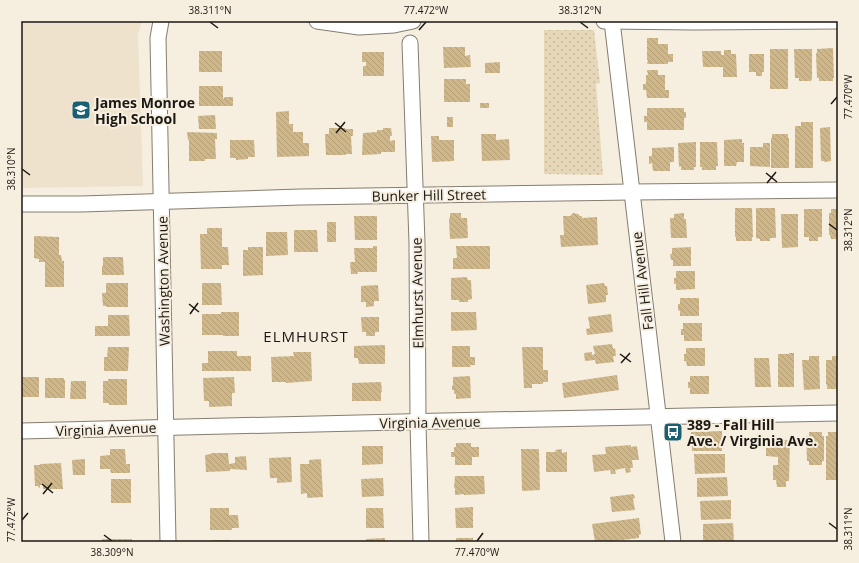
<svg xmlns="http://www.w3.org/2000/svg" width="859" height="563" font-family="'Open Sans',sans-serif">
<style>
.built{fill:#eee2cc}
.grass{fill:url(#grass-dots)}
.building{fill:url(#building-back-hatch)}
.lines{fill:none;stroke-linecap:round;stroke-linejoin:round}
.minor-casing{stroke:#857d70;stroke-width:17}
.minor{stroke:#fff;stroke-width:15}
.ticks{fill:none;stroke:#1b1813;stroke-width:1.5}
.labels{text-anchor:middle;dominant-baseline:central;stroke-width:4;stroke-linejoin:round;paint-order:stroke}
.poi-label{font-size:14px;font-weight:bold;fill:#1b1813;stroke:#f6eedf;text-anchor:start}
.street-label{font-size:14px;fill:#1b1813;stroke:#f6eedf}
.neighbourhood-label{font-size:15px;letter-spacing:1px;fill:#1b1813;stroke:#f6eedf}
.neatline{fill:none;stroke:#1b1813;stroke-width:1.5}
.ticks-label{font-size:10px;text-anchor:middle;fill:#1b1813}
</style>
<defs>
<pattern id="grass-dots" width="8" height="8" patternUnits="userSpaceOnUse"><rect width="8" height="8" fill="#e7d7b9"/><path d="M2 2h.1M6 6h.1" fill="none" stroke="#c6b89e" stroke-width="1.8" stroke-linecap="round"/></pattern>
<pattern id="building-back-hatch" width="6" height="6" patternUnits="userSpaceOnUse"><rect width="6" height="6" fill="#cfb78a"/><path d="M-1 5l2 2M0 0l6 6M5-1l2 2" fill="none" stroke="#b19d76"/></pattern>
</defs>
<rect width="100%" height="100%" fill="#f6eedf"/>
<path class="built" d="M21,21H142L138,35L143,186L21,188Z"/>
<path class="grass" d="M544,30H594L600,83L596,84L603,175L544,174Z"/>
<g class="building">
<path d="M647,38H658V44H668V54H673V62H668V64H647L648,60H647Z"/>
<path d="M443,47H465V56L470,55L471,67L444,68Z"/>
<path d="M833,48L834,78H833V81H819V78H817L816,53H817V49Z"/>
<rect x="770" y="49" width="18" height="40"/>
<path d="M794,49H812V78L811,81H799V78H795Z"/>
<path d="M724,50H731V54H736L737,77H723V67H703L702,51H721V55H724Z"/>
<rect x="199" y="51" width="23" height="21"/>
<path d="M362,52H384V76H363V66H366V62H362Z"/>
<path d="M749,54H764V72H762V76H756V72H749Z"/>
<path d="M500,62V73H485V63Z"/>
<path d="M647,70H658V75H665V90H669V98H647L646,90H643V84H646V75H648Z"/>
<path d="M444,79H466V84H470V102H444Z"/>
<path d="M199,86H223V99L225,97H233V106H199Z"/>
<rect x="480" y="103" width="9" height="5"/>
<path d="M647,108H684V112H686V118H684V130H647V122H644V116H647Z"/>
<path d="M289,111V124H293V132H303V143H309V156L277,157L276,112Z"/>
<path d="M215,115L216,129H199L198,116Z"/>
<rect x="447" y="117" width="6" height="10"/>
<path d="M801,122H813V168H795V126H801Z"/>
<path d="M830,127L831,161L824,162V161H821L820,128Z"/>
<path d="M329,128H345V129H353V136H351L352,154H346V155H326L325,134H329Z"/>
<path d="M383,128H391L392,136H390V141L395,140V152H381V154L362,155L363,133L377,132V130H383Z"/>
<path d="M187,132L217,133V139H215L216,159H205V161H189V140H188Z"/>
<path d="M481,134H496V140L509,139L510,160L482,161Z"/>
<path d="M772,134H788V138H789V168H771V138H772Z"/>
<path d="M431,136H439V140H454V161L432,162Z"/>
<path d="M742,139V143H744V162H737L736,166H724V140Z"/>
<path d="M230,140H254L255,157H248V159L236,160V158H230Z"/>
<path d="M696,142V167H694V170H681V166L679,167L678,143Z"/>
<path d="M700,142H717L718,166H716V170H702V167H700Z"/>
<path d="M763,143H770V167L750,166V147H763Z"/>
<path d="M674,147V162H670V171H653L652,163L649,164V156H652V148Z"/>
<path d="M735,208H752L753,237H752V241H736V237H735Z"/>
<path d="M756,208H775L776,238H770V241H760V239L756,238Z"/>
<path d="M804,209H822V237H818V241H809V237H804Z"/>
<path d="M831,209H838V239H831L830,235H829V213H831Z"/>
<path d="M450,213H461V218H467L468,238L450,239L449,218H450Z"/>
<path d="M573,213L578,214L580,216H582V218L597,217L598,245L561,247L560,235H564L563,216H570Z"/>
<path d="M684,213V219H686L687,238H671L670,218H674V214Z"/>
<path d="M781,214H798V247L782,248Z"/>
<path d="M354,216H377V240H355Z"/>
<rect x="327" y="222" width="9" height="20"/>
<path d="M207,228H222V247H228L229,265H222V269H201L200,234H207Z"/>
<path d="M294,230H317L318,252H294Z"/>
<path d="M266,232H287L288,255L266,256Z"/>
<path d="M34,236L59,237V255H61L62,261H64V287H45V262H39V259L34,258Z"/>
<path d="M373,246H377V272H357L358,274H351L350,262H355L354,248H373Z"/>
<path d="M456,246H490V269H453V258H457Z"/>
<path d="M248,247H263V275L243,276V250H248Z"/>
<path d="M691,247V266H673V260H671L670,254H672V248Z"/>
<path d="M103,257H123L124,275H102V266H103Z"/>
<path d="M676,271H695V289L676,290V284H674V278H676Z"/>
<path d="M467,277L468,280H471L472,299L468,300V302H459V300H451V278Z"/>
<path d="M106,283H128V307H106L107,306H103L102,293H106Z"/>
<path d="M202,283H221L222,305H202Z"/>
<path d="M604,283L605,286H607L608,295H606V302L588,304L586,285Z"/>
<path d="M378,285L379,301H374V306L366,307V302H361V286Z"/>
<path d="M680,298H699V316H680V311L678,310V304H680Z"/>
<path d="M221,312H239V336H223V335H202V314H221Z"/>
<path d="M451,312H476L477,330L451,331Z"/>
<path d="M611,314L613,332L587,335L586,329L590,328L588,317Z"/>
<path d="M108,315H129L130,336H95V326H108Z"/>
<path d="M361,317H379V332H375V336H366V332H362Z"/>
<path d="M683,323H702V341H684V335H681V329H683Z"/>
<path d="M612,344L613,349L615,348L616,356H613L614,362L596,364L595,360L585,361L584,353L592,352V355L595,354L593,346Z"/>
<path d="M385,345V364H359L358,358H354V346Z"/>
<path d="M452,346H470V357H475V365H470L471,367H452Z"/>
<path d="M108,347H129L128,371H104V357H107Z"/>
<path d="M522,347H543V370H548V382H543V384H532V388H524Z"/>
<path d="M686,348H705V366H687L686,361H684V354H686Z"/>
<path d="M208,351H237V356H251V371H202V363H208Z"/>
<path d="M293,352H311L312,381L286,383V382H272L271,357L294,356Z"/>
<path d="M789,353H794V387H778V354H789Z"/>
<path d="M809,356H819L820,389L804,390L802,360H809Z"/>
<path d="M832,356H838V389H827V384L826,385V360H832Z"/>
<path d="M754,358H769L771,387H755Z"/>
<path d="M617,375L619,390L564,398L562,383Z"/>
<path d="M470,376L471,398L456,399V394H454V390H452V386L453,385V377Z"/>
<path d="M690,376H709V394H690V388H688V382H690Z"/>
<rect x="21" y="377" width="18" height="20"/>
<path d="M234,377L235,393H232V406L209,407V401H204L203,378Z"/>
<path d="M45,378H64V380H65V398H45Z"/>
<path d="M108,379H127V405H109V403H103V381H108Z"/>
<path d="M71,381H86V399H70Z"/>
<path d="M381,382L382,392H381V401H352V383Z"/>
<path d="M722,431V451H692L691,432Z"/>
<path d="M809,432H822V436H824V461H822V465H809V461H807L806,436H809Z"/>
<path d="M828,432H838V480H826V436H828Z"/>
<path d="M766,440H790L789,481H786V487H777L776,480H773V465H778V457L766,456Z"/>
<path d="M456,443H471V447H479V457H472V465H455V457H451V452H454V447H456Z"/>
<path d="M631,445V447L637,446L639,460H632L633,468H630L631,472L626,473L625,468L615,470L616,474H611L610,470L594,472L592,455L606,454L605,447Z"/>
<path d="M362,446H383V464L362,465Z"/>
<path d="M110,449H125L126,464H130V473H111L110,469H100V456L110,455Z"/>
<path d="M521,449H539L540,490L522,491Z"/>
<path d="M562,449V453L567,452V472H546V452H556L555,450Z"/>
<path d="M211,453H228L229,464L235,463V457L246,456L247,470L230,469V471L206,472L205,455L211,454Z"/>
<path d="M694,454H725V473L695,474Z"/>
<path d="M291,457L292,482L277,483V478H270L269,458Z"/>
<path d="M85,459V475H73L72,460Z"/>
<path d="M321,459L323,497L307,498V493L301,494L300,464H309V460Z"/>
<path d="M61,463L63,489H43V485H40V488L38,487V486H35L34,465H40V464Z"/>
<path d="M455,476H484L485,494L464,495V494L455,495V488H454Z"/>
<path d="M727,477L728,496L697,497V478Z"/>
<path d="M383,478L384,496L362,497L361,479Z"/>
<rect x="111" y="479" width="20" height="24"/>
<path d="M633,494V495H634L635,498L633,499L635,510L612,512L610,497Z"/>
<path d="M731,500V519L701,520L700,501Z"/>
<path d="M473,507V528H456L455,508Z"/>
<path d="M210,508H229V515H238L239,528H232V530H210Z"/>
<path d="M366,508H383L384,528H366Z"/>
<path d="M639,518L641,534L639,535V538L606,542H595L592,524Z"/>
<path d="M733,523L734,542H703V524Z"/>
<path d="M385,538V542H366V539Z"/>
<rect x="456" y="538" width="17" height="4"/>
<rect x="102" y="539" width="30" height="3"/>
<rect x="211" y="540" width="19" height="2"/>
</g>
<g class="lines">
<defs>
<g id="minor">
<path d="M161,21L158,38L168,542"/>
<path d="M317,21L359,27L394,25L413,21"/>
<path d="M604,21L695,22L838,21"/>
<path d="M612,21L673,542"/>
<path d="M410,43L417,243L418,422L421,542"/>
<path d="M21,204H81L301,197L632,192L838,190"/>
<path d="M21,431C293,423 566,419 838,413"/>
</g>
</defs>
<use href="#minor" class="minor-casing"/>
<use href="#minor" class="minor"/>
</g>
<path class="ticks" d="M210,22L218,28M580,22L588,28M419,30L426,22M831,104L837,97M335,123L346,132M336,133L345,122M22,169L30,175M766,173L777,182M767,183L776,172M829,224L837,230M189,304L199,312M190,314L198,303M620,354L631,362M621,363L630,353M42,484L53,493M43,494L52,483M22,520L28,513M829,523L837,529M104,535L112,541M477,541L483,533"/>
<defs>
<symbol id="school-square" viewBox="-11 -11 22 22"><rect x="-9" y="-9" width="18" height="18" rx="4" fill="#1b6072" stroke="#f6eedf"/><path d="M0-5L7-2L0 1L-7-2ZM-4 1L0 2.5L4 1V4Q0 6-4 4Z" fill="#fff"/></symbol>
<symbol id="bus-square" viewBox="-11 -11 22 22"><rect x="-9" y="-9" width="18" height="18" rx="4" fill="#1b6072" stroke="#f6eedf"/><path d="M-5-6H5V4H4V6H2V4H-2V6H-4V4H-5ZM-3.5-4V0h7V-4ZM-3.5 1.2v1.5H-2V1.2ZM2 1.2v1.5H3.5V1.2Z" fill="#fff"/></symbol>
</defs>
<g fill-rule="evenodd">
<use href="#school-square" x="70" y="99" width="22" height="22"/>
<use href="#bus-square" x="662" y="421" width="22" height="22"/>
</g>
<g class="labels">
<g class="poi-label">
<text x="95" y="102">James Monroe<tspan x="95" dy="16">High School</tspan></text>
<text x="687" y="424">389 - Fall Hill<tspan x="687" dy="16">Ave. / Virginia Ave.</tspan></text>
</g>
<g class="street-label">
<text transform="translate(429 195) rotate(-1)">Bunker Hill Street</text>
<text transform="translate(163 281) rotate(-91)">Washington Avenue</text>
<text transform="translate(642 281) rotate(-97)">Fall Hill Avenue</text>
<text transform="translate(417 293) rotate(-91)">Elmhurst Avenue</text>
<text transform="translate(430 422) rotate(-1)">Virginia Avenue</text>
<text transform="translate(106 429) rotate(-2)">Virginia Avenue</text>
</g>
<g class="neighbourhood-label">
<text x="306" y="336">ELMHURST</text>
</g>
</g>
<rect width="859" height="563" fill="none" stroke="#f6eedf" stroke-width="44"/>
<rect x="22" y="22" width="815" height="519" class="neatline"/>
<g class="ticks-label">
<text x="210" y="14">38.311°N</text>
<text x="426" y="14">77.472°W</text>
<text x="580" y="14">38.312°N</text>
<text transform="translate(848 97) rotate(-90)" y="4">77.470°W</text>
<text transform="translate(11 169) rotate(-90)" y="4">38.310°N</text>
<text transform="translate(848 230) rotate(-90)" y="4">38.312°N</text>
<text transform="translate(11 520) rotate(-90)" y="4">77.472°W</text>
<text transform="translate(848 529) rotate(-90)" y="4">38.311°N</text>
<text x="112" y="556">38.309°N</text>
<text x="477" y="556">77.470°W</text>
</g>
</svg>
